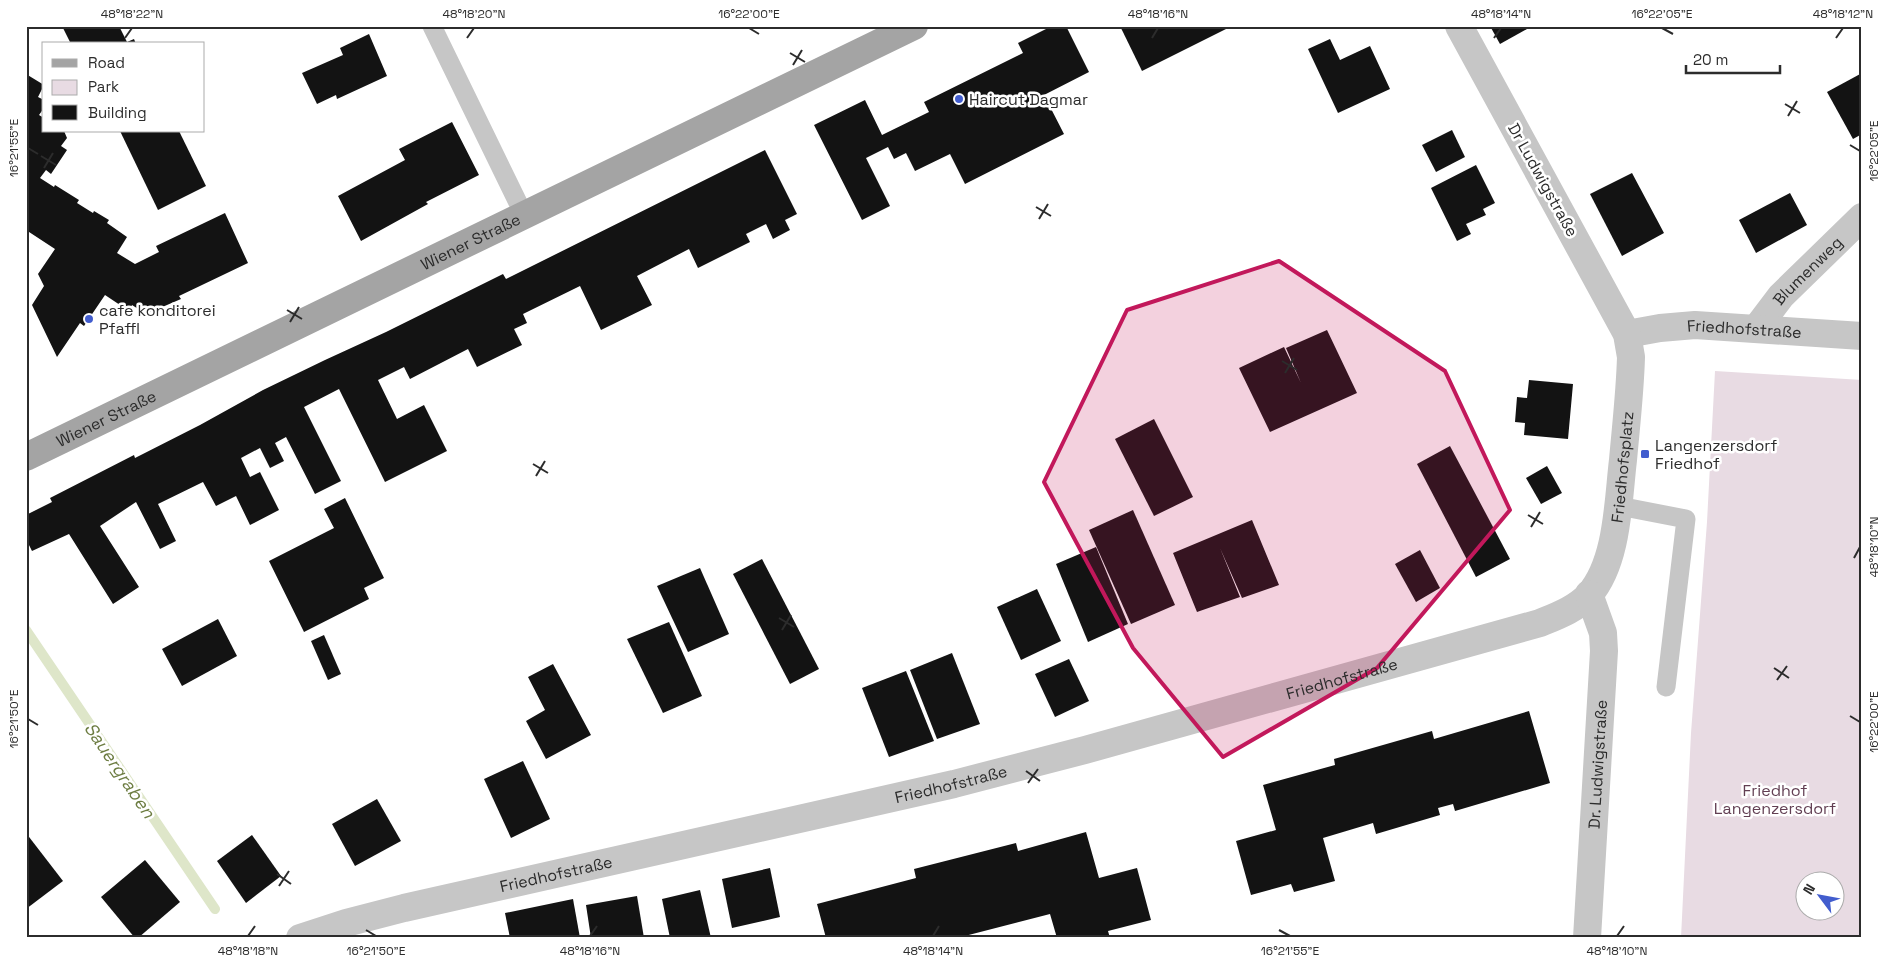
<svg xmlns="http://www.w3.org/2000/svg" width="1888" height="964" font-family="'Space Grotesk',sans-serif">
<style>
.green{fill:#e8dbe3;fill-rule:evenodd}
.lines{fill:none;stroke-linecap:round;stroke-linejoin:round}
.stream{stroke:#dee6c9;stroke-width:10}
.building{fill:#131313}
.lane{stroke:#c6c6c6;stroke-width:19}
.street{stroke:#c6c6c6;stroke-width:28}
.primary{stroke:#a4a4a4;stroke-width:28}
.marked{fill:#c2185b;fill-opacity:0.2;stroke:#c2185b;stroke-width:4;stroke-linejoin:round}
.ticks{fill:none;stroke:#2c2c2c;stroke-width:2}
.poi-dot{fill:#425dce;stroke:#fff;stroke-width:2}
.labels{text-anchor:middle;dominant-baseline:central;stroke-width:5;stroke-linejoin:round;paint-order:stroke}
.poi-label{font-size:16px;fill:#2c2c2c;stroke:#fff;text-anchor:start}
.street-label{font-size:16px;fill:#2c2c2c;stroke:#fff}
.park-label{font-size:16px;fill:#623f53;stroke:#fff}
.water-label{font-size:18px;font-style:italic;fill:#6d7d42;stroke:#fff}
.neatline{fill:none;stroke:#2c2c2c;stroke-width:2}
.ticks-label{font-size:12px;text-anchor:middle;fill:#2c2c2c}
</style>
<rect width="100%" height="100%" fill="#fff"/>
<path class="green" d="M1715,371L1862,380V938H1681L1691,733L1707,522ZM1806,882H1836V912H1806Z"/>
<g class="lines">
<path class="stream" d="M26,630L215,909"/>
</g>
<g class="building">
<path d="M62,26H119L127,42L134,39L136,44H71Z"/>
<path d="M1052,26H1066L1089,72L1044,95L1064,134L965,184L950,154L915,171L906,153L894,159L888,147L866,158L890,206L862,220L814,125L865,100L882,135L929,112L924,102L1023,53L1018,43Z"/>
<path d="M1120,26H1232L1142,71Z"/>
<path d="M1490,26H1525L1527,29L1500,44Z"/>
<path d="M369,34L387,76L337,99L336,95L317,104L302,73L343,55L340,48Z"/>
<path d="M1330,39L1340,60L1370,46L1390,89L1338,113L1308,49Z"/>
<path d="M1862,73V134L1853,139L1827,92Z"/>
<path d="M26,74L44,85L38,97L44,100V108L39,115L44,118V131H64L67,138L61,146L67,150L51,174L46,170L40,178L54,187L55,185L79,200L77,203L93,213L94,211L109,220L107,223L127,237L117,253L135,264L159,252L156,246L225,213L248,263L179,296L181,299L146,314L132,305L129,311L105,295L84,326L80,323L57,357L32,305L44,286L38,274L55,249L26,230Z"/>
<path d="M452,122L479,175L426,202L428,204L361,241L338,196L405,160L399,149Z"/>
<path d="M1452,130L1465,157L1436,172L1422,145Z"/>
<path d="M120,131H179L206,186L158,210Z"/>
<path d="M765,150L797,214L785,220L790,230L773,239L766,224L746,234L750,242L698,268L689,249L637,276L652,305L601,330L580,286L523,314L527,323L514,329L522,345L477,367L468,349L410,379L404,367L378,380L397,419L424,405L447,451L385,482L339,389L304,407L341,481L315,494L286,437L275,443L284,461L270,468L260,448L241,458L250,477L260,472L279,510L250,525L236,496L216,506L203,482L158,504L176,541L160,549L136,502L100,526L139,587L113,604L69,534L32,551L26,539V515L52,502L50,498L134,455L135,458L200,425L263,390L325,360L386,332L503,274L506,279Z"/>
<path d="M1476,165L1495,203L1483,209L1486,215L1466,224L1471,234L1457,241L1431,188Z"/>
<path d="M1632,173L1664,233L1622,256L1590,194Z"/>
<path d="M1790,193L1807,225L1756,253L1739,220Z"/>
<path d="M1327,330L1357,393L1270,432L1239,368L1284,347L1301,383L1286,348Z"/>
<path d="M1529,380L1573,384L1568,439L1524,435L1525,423L1515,422L1517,397L1527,398Z"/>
<path d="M1154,419L1193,497L1154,516L1115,439Z"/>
<path d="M1450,446L1510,559L1476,577L1417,464Z"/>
<path d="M1547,466L1562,493L1541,504L1526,478Z"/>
<path d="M345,498L384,578L364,588L369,599L304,632L269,561L334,528L324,509Z"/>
<path d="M1133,510L1175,605L1131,624L1089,530Z"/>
<path d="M1252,520L1279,585L1242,598L1220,548L1240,597L1197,612L1173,553Z"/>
<path d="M1096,547L1128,624L1088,642L1056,564Z"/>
<path d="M1420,550L1440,588L1416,602L1395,564Z"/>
<path d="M762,559L819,669L790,684L733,574Z"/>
<path d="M700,568L729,634L688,652L657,586Z"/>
<path d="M1037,589L1061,641L1021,660L997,607Z"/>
<path d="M218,619L237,656L182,686L162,649Z"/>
<path d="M669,622L702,696L663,713L627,639Z"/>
<path d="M324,635L341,674L328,680L311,641Z"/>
<path d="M952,653L980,724L937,739L910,670Z"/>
<path d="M1069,659L1089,701L1055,717L1035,674Z"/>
<path d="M553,664L591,735L546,759L526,721L545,710L528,677Z"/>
<path d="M906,671L934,741L889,757L862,688Z"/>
<path d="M1529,711L1550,783L1455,811L1453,804L1438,808L1440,815L1376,834L1373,823L1323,838L1335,881L1294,892L1291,884L1251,895L1236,841L1276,830L1263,785L1335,765L1334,759L1432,731L1434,739Z"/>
<path d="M523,761L550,819L511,838L484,779Z"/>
<path d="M377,799L401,841L355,866L332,824Z"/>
<path d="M1086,832L1099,878L1137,868L1151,920L1108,931L1110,938H1057L1050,914L957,938H826L817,904L916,878L914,869L1016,843L1018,851Z"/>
<path d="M26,833L63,881L26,909Z"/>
<path d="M252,835L281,876L246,903L217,861Z"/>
<path d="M145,860L180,902L138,938H135L101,897Z"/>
<path d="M770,868L780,917L732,928L722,879Z"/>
<path d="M700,890L711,938H670L662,899Z"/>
<path d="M637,896L644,938H591L586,905Z"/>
<path d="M573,899L580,938H510L505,913Z"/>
</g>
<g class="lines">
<g class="lane">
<path d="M432,26L524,215"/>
<path d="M1619,506L1686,519L1666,687"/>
</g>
<g class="street">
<path id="s1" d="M1756,329L1781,296L1862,217"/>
<path id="s2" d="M1627,334L1660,328L1695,325L1862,336"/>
<path id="s3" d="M300,938L346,923L404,908L954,784L1085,750L1540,623C1557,616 1576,609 1589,595C1618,562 1618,501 1623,460C1626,426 1630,392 1631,357L1627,334L1459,26"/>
<path id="s4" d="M1587,938L1604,651L1603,633L1589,594"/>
</g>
<path class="primary" id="s5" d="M26,457L914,26"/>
</g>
<path class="marked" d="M1279,261L1445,371L1510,510L1377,668L1223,757L1133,648L1044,482L1127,310Z"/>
<path class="ticks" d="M749,28L759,34M1662,28L1673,34M125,38L132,28M467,38L474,28M1152,38L1158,28M1494,38L1501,28M1836,38L1843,28M790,53L805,62M793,65L802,50M1785,104L1800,113M1788,116L1797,101M1850,145L1860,151M28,148L38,154M41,156L56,165M44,168L53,153M1036,207L1051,216M1039,219L1048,204M287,310L302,319M290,322L299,307M1282,361L1297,370M1285,373L1294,358M533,464L548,473M536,476L545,461M1528,515L1543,524M1531,527L1540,512M1854,558L1860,547M779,618L794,627M782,630L791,615M1774,668L1789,678M1777,680L1787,666M1850,716L1860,722M28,719L38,725M1026,771L1040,781M1028,783L1038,769M277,874L291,884M279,886L289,871M366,930L376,936M1279,930L1290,936M248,936L255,926M590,936L597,926M933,936L939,926M1617,936L1624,926"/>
<g class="poi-dot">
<circle cx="959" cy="99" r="5"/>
<circle cx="89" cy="319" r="5"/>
<rect x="1640" y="449" width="10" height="10" rx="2.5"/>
</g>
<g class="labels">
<g class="poi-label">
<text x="969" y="99">Haircut Dagmar</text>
<text x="99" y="310">cafe konditorei<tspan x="99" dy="18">Pfaffl</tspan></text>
<text x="1655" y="445">Langenzersdorf<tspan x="1655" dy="18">Friedhof</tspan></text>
</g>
<g class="street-label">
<text transform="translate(1543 180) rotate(61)">Dr Ludwigstraße</text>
<text stroke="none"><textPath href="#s5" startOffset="494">Wiener Straße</textPath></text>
<text stroke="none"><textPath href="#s1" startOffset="78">Blumenweg</textPath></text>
<text stroke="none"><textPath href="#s2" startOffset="118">Friedhofstraße</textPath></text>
<text stroke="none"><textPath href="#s5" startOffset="89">Wiener Straße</textPath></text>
<text stroke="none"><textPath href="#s3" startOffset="1471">Friedhofsplatz</textPath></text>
<text stroke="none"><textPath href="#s3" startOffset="1074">Friedhofstraße</textPath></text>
<text stroke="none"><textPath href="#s4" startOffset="174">Dr. Ludwigstraße</textPath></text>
<text stroke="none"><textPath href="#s3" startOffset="669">Friedhofstraße</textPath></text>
<text stroke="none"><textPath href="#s3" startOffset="264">Friedhofstraße</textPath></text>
</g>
<g class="park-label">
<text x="1775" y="790">Friedhof<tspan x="1775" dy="18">Langenzersdorf</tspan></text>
</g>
<g class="water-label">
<text transform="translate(120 770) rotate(56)">Sauergraben</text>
</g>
</g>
<rect width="1888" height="964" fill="none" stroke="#ffffff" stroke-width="55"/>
<rect x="42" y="42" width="162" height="90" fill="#ffffff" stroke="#ababab"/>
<rect x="52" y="59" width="25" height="8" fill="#a4a4a4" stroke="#ababab"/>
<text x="88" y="68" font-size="15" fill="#2c2c2c">Road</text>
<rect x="52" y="80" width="25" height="15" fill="#e8dbe3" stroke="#ababab"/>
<text x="88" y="92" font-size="15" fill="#2c2c2c">Park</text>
<rect x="52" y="105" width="25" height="15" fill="#131313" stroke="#ababab"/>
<text x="88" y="118" font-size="15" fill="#2c2c2c">Building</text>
<g transform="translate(1820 896) rotate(302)"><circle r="24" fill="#ffffff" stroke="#ababab"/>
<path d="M0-4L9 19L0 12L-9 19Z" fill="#425dce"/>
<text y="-8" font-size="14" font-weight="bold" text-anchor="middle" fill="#2c2c2c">N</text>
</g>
<path d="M1686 65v8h94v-8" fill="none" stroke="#2c2c2c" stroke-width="2.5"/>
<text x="1693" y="65" font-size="15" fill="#2c2c2c" stroke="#ffffff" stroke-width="4" paint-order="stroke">20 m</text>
<rect x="28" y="28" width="1832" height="908" class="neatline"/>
<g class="ticks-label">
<text x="132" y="18">48°18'22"N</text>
<text x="474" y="18">48°18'20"N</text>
<text x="749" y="18">16°22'00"E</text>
<text x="1158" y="18">48°18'16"N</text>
<text x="1501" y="18">48°18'14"N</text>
<text x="1662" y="18">16°22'05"E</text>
<text x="1843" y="18">48°18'12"N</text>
<text transform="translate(14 148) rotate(-90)" y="4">16°21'55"E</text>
<text transform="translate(1874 151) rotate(-90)" y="4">16°22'05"E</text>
<text transform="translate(1874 547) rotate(-90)" y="4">48°18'10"N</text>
<text transform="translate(14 719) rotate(-90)" y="4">16°21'50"E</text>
<text transform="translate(1874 722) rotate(-90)" y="4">16°22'00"E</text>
<text x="248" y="955">48°18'18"N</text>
<text x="376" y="955">16°21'50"E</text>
<text x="590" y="955">48°18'16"N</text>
<text x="933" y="955">48°18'14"N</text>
<text x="1290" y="955">16°21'55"E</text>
<text x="1617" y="955">48°18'10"N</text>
</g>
</svg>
